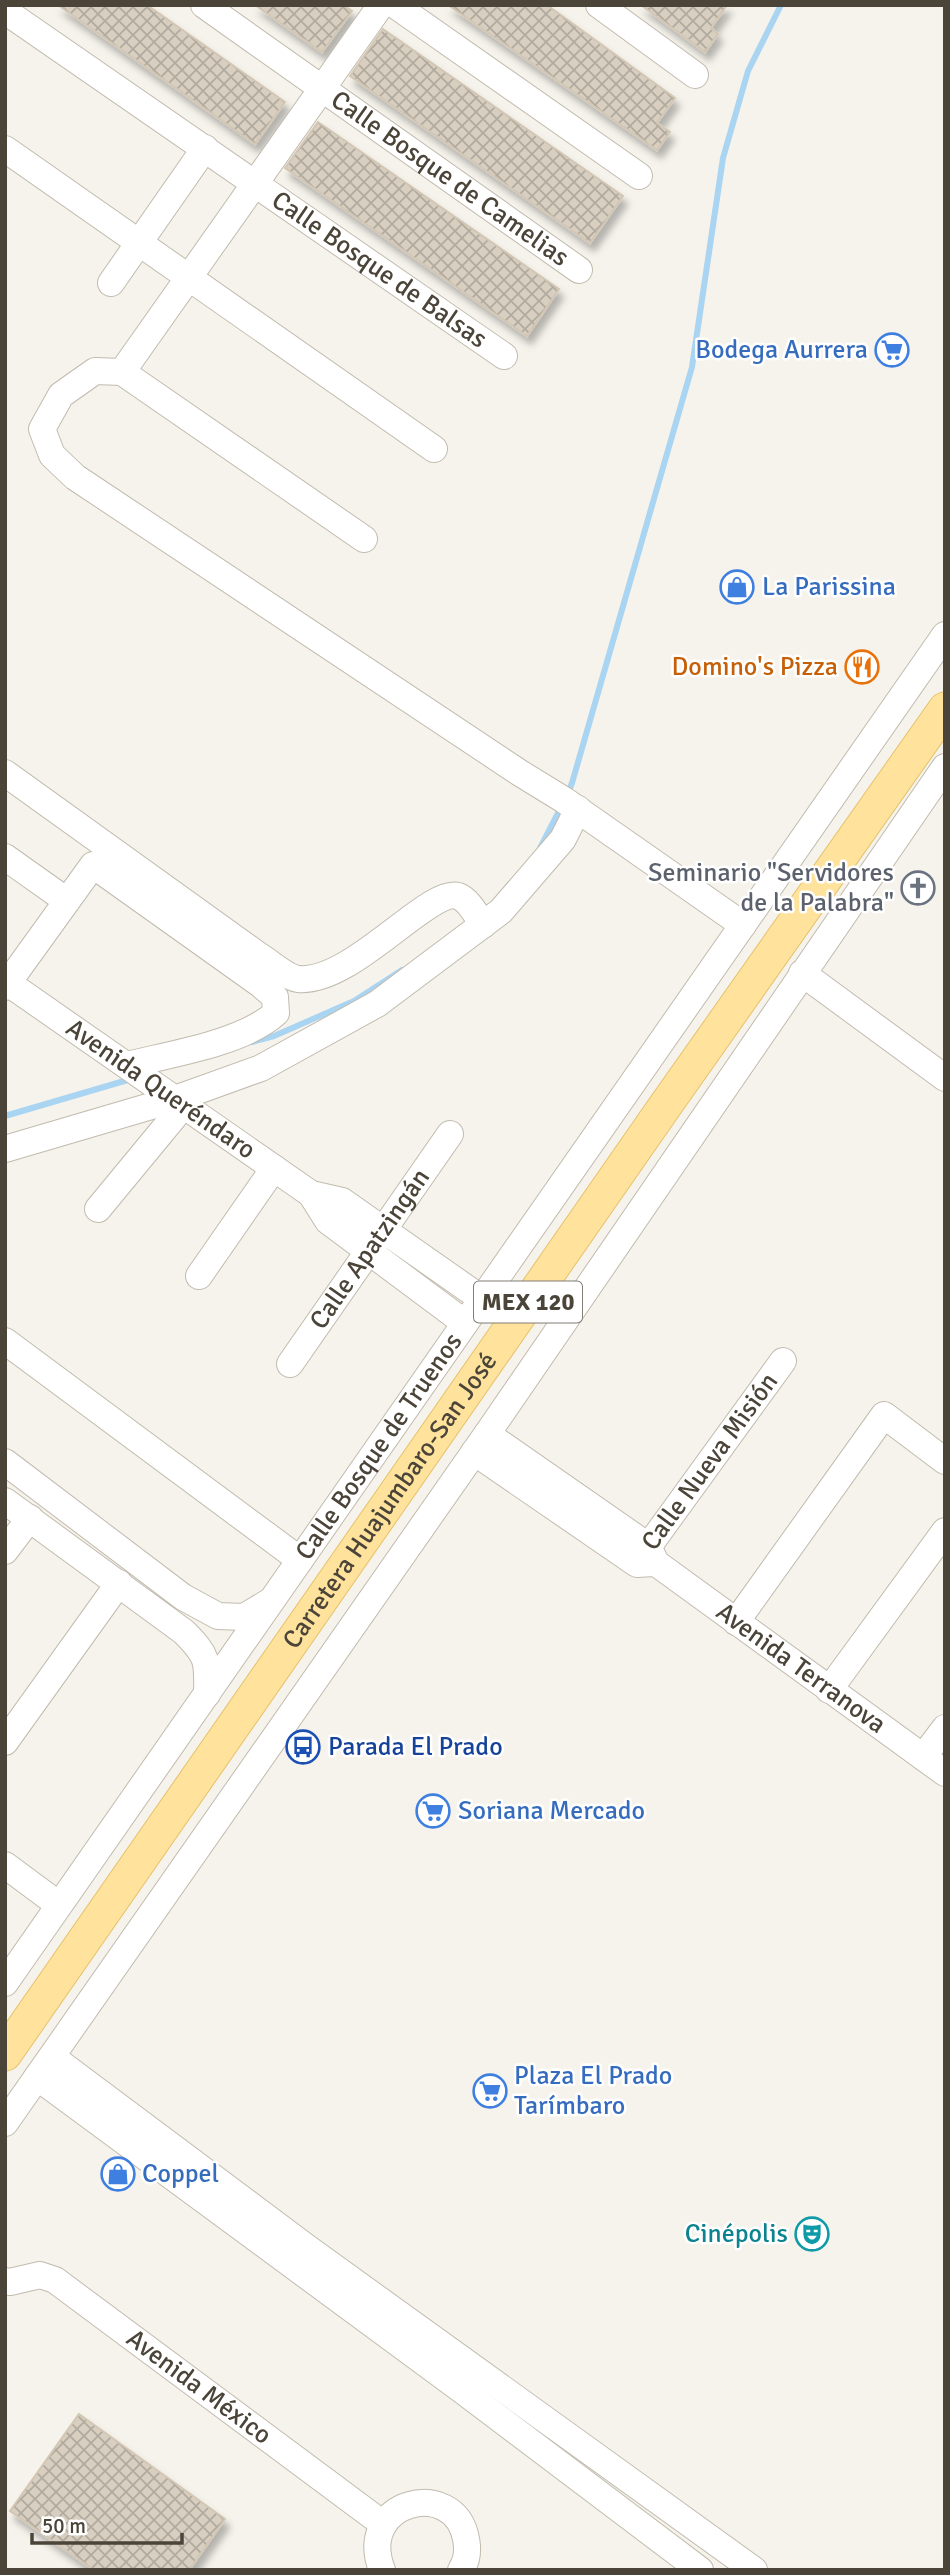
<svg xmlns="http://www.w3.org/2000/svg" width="950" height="2575" font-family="Signika,sans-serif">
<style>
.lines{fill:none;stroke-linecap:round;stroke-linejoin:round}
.stream{stroke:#a9d4f2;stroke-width:6}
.building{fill:url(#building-cross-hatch);stroke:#d3c7b4;stroke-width:2;filter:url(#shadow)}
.minor-casing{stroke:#c2bbae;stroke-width:28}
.major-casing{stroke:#e6c16a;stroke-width:35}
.minor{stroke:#fff;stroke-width:26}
.major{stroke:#ffe39c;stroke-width:33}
.labels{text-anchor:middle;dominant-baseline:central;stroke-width:5;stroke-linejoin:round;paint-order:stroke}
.shield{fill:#fff;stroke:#817c74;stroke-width:2}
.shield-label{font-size:24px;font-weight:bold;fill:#4b4439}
.street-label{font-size:26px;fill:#4b4439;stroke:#fff}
.shop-label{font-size:26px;fill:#366cbe;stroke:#fff;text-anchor:start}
.food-label{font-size:26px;fill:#c56008;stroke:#fff;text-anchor:end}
.worship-label{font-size:26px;fill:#5b616d;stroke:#fff;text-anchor:end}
.transit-label{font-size:26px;fill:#164399;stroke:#fff;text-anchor:start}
.culture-label{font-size:26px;fill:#0d838f;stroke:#fff;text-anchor:end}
</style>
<defs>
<pattern id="building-cross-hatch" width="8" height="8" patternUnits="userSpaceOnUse" patternTransform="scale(1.75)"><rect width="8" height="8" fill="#d8cfc1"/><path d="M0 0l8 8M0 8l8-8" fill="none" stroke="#b1aa9e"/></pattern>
<filter id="shadow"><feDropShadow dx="4.5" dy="8" stdDeviation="3.5" flood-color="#0004"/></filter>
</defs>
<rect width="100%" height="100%" fill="#f6f3ec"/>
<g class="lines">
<g class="stream">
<path d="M567,795L572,783L692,367L723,158L748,71L781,5"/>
<path d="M540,848L562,805"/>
<path d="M252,1042L274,1036L354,1001L402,970"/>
<path d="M5,1116L131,1079"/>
</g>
</g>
<g class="building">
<path d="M58,5H147L285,102L255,144Z"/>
<path d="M255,5H343L352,11L322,52Z"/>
<path d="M448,5H547L675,98L657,123L670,132L657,150Z"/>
<path d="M641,5H727L711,28L718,34L705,52Z"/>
<path d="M383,29L623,196L590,243L350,76Z"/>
<path d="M318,122L559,289L527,336L285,168Z"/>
<path d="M79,2414L225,2519L189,2570H94L10,2511Z"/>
</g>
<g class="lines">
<defs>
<g id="minor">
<path id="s1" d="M204,5L579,270"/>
<path d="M381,5L122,372L95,371L61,395L42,429L52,455L75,477L520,773L564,800L743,925"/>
<path d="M395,5L639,176"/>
<path d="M599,5L695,75"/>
<path id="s2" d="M5,11L504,356"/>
<path d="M5,149L434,449"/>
<path d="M111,283L205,148"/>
<path d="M122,372L364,539"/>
<path d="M5,773L261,957C271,963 286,977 298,979C352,984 429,887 458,896C469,900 477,916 483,925"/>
<path d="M5,857L67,901"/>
<path d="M802,973L945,1078"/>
<path id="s3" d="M8,983L311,1194L342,1201L482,1299"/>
<path d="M5,987L93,865L260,984L275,997L276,1013C243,1043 171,1054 127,1065"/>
<path d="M5,1149L175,1099L261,1068L377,1004L501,911L563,839L578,809"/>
<path d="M311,1194L328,1221L465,1323"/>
<path d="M98,1209L183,1106"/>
<path d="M199,1276L274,1168"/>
<path d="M5,1341L300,1560"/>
<path id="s4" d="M290,1364L450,1134"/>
<path id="s5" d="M487,1434L648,1546L656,1563L945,1773"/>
<path d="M474,1452L637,1564L654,1563"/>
<path d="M5,1462L183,1597L218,1616L244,1617L269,1602"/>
<path d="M5,1501L184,1632C208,1656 208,1661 207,1694"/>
<path d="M5,1551L30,1518"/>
<path id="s6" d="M640,1558L783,1361"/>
<path d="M736,1622L884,1415L945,1461"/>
<path d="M829,1690L945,1531"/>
<path d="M5,1742L119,1583"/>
<path d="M923,1757L945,1728"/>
<path d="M5,1865L59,1905"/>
<path id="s7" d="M5,1983L945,635"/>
<path d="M52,2057L306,2247L754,2570"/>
<path d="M37,2077L459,2388L700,2570"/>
<path d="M5,2123L487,1434L945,767"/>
<path id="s8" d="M5,2281L10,2282L40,2275L55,2280L383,2524"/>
<path d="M382,2570C355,2500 455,2477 466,2539C468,2549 467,2561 461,2570"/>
</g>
<g id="major">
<path id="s9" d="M5,2054L665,1106L945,709"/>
</g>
</defs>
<use href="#minor" class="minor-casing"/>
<use href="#major" class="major-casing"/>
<use href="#minor" class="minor"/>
<use href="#major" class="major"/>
</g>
<defs>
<symbol id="supermarket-ring" viewBox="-11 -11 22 22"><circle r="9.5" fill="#fff" stroke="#3f7fe0" stroke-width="1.5"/><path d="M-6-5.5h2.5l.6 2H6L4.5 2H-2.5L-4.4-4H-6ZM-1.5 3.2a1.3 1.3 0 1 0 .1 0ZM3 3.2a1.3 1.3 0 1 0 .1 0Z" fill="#3f7fe0"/></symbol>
<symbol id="shop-ring" viewBox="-11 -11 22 22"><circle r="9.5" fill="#fff" stroke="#3f7fe0" stroke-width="1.5"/><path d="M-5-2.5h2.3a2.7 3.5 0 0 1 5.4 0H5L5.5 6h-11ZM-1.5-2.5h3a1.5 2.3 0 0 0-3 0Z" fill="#3f7fe0"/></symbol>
<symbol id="restaurant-ring" viewBox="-11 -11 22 22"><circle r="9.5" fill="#fff" stroke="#e8710a" stroke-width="1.5"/><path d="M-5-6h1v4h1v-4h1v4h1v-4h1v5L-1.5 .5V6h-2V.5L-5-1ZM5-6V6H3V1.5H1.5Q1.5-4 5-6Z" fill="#e8710a"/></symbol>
<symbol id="church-ring" viewBox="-11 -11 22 22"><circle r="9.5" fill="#fff" stroke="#6b7280" stroke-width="1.5"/><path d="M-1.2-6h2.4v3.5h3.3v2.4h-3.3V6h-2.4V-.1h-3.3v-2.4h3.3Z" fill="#6b7280"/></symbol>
<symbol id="bus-ring" viewBox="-11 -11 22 22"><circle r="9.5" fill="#fff" stroke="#1a4fb4" stroke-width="1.5"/><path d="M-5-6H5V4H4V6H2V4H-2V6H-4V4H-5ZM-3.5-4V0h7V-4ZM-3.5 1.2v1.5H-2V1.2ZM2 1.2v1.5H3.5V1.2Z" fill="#1a4fb4"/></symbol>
<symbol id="theatre-ring" viewBox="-11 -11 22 22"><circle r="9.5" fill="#fff" stroke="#0f9aa8" stroke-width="1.5"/><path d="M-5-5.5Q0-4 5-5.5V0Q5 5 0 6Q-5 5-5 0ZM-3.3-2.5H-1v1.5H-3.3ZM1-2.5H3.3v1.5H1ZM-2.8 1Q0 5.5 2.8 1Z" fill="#0f9aa8"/></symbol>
</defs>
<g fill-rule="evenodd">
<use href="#supermarket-ring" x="873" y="331" width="38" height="38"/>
<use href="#shop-ring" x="718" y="568" width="38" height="38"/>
<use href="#restaurant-ring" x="843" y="648" width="38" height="38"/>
<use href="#church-ring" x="899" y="869" width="38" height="38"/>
<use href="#bus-ring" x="284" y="1728" width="38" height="38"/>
<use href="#supermarket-ring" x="414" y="1792" width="38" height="38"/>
<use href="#supermarket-ring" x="471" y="2072" width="38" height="38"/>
<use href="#shop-ring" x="99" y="2155" width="38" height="38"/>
<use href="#theatre-ring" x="793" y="2215" width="38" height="38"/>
</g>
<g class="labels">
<rect class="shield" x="474" y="1281.5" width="108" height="41" rx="5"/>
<g class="shield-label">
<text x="528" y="1302">MEX 120</text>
</g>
<g class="street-label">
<text stroke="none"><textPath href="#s1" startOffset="301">Calle Bosque de Camelias</textPath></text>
<text stroke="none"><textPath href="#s2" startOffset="455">Calle Bosque de Balsas</textPath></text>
<text stroke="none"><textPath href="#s3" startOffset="186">Avenida Queréndaro</textPath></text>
<text stroke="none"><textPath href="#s4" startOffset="140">Calle Apatzingán</textPath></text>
<text stroke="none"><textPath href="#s7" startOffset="654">Calle Bosque de Truenos</textPath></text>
<text stroke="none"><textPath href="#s6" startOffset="119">Calle Nueva Misión</textPath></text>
<text stroke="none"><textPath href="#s9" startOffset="674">Carretera Huajumbaro-San José</textPath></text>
<text stroke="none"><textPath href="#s5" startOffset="394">Avenida Terranova</textPath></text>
<text stroke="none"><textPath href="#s8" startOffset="231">Avenida México</textPath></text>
</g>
<g class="shop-label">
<text x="868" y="350" text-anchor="end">Bodega Aurrera</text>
<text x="762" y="587">La Parissina</text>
<text x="458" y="1811">Soriana Mercado</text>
<text x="514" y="2076">Plaza El Prado<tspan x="514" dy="30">Tarímbaro</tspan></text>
<text x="142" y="2174">Coppel</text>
</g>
<g class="food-label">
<text x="838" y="667">Domino's Pizza</text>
</g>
<g class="worship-label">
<text x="894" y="873">Seminario "Servidores<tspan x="894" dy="30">de la Palabra"</tspan></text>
</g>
<g class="transit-label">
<text x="328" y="1747">Parada El Prado</text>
</g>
<g class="culture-label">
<text x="788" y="2234">Cinépolis</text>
</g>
</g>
<rect width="950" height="2575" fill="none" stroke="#4b4439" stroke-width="14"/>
<path d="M32 2533v10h150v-10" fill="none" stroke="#4b4439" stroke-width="3.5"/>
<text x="42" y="2533" font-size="21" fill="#4b4439" stroke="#ffffff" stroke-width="5" paint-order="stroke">50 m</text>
</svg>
